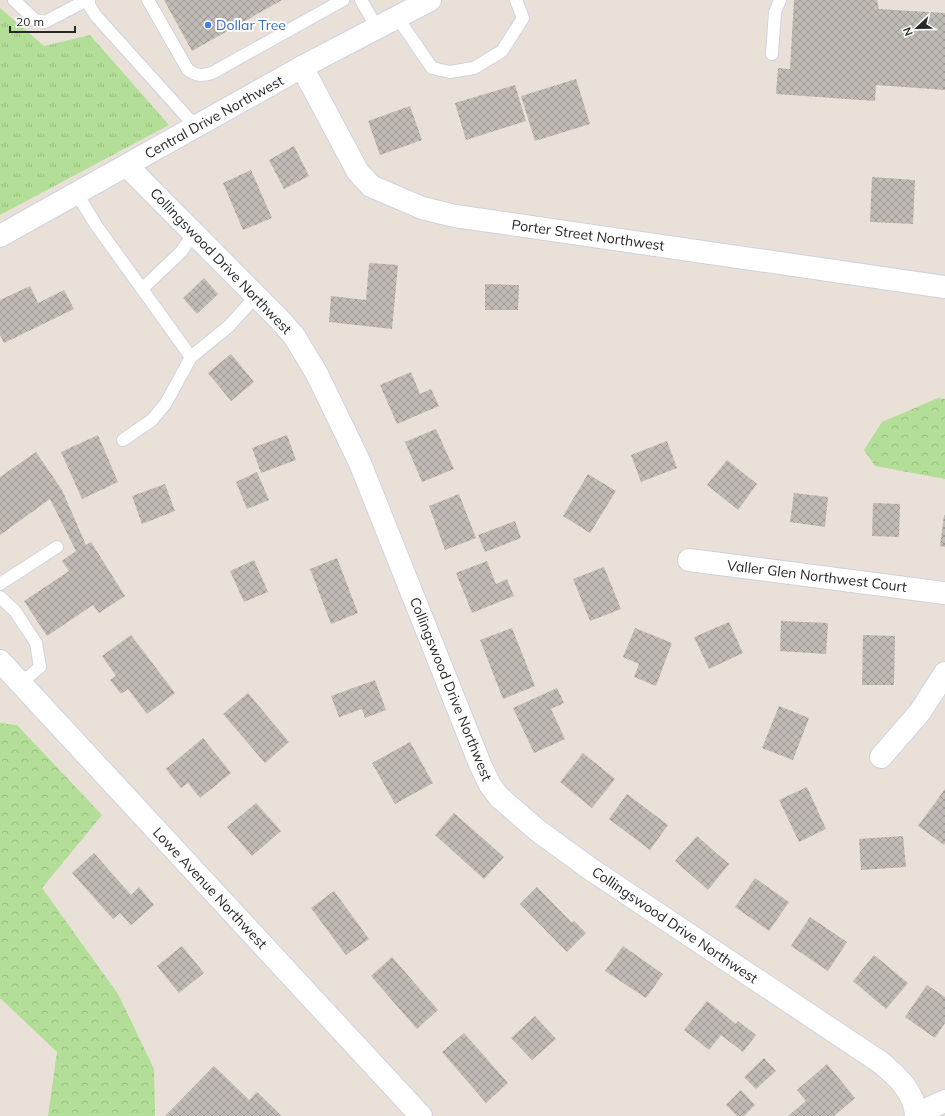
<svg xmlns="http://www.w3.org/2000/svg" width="945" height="1116" font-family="Mulish,sans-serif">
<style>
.grass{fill:url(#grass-tufts)}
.forest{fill:url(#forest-crowns)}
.building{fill:url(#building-cross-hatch)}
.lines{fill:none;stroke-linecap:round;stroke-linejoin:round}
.lane-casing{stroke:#ced2df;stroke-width:14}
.street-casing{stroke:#ced2df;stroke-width:24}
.secondary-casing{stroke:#ced2df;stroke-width:24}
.lane{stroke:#fff;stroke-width:12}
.street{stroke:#fff;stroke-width:22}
.secondary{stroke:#fff;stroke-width:22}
.shop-dot{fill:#3f7fe0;stroke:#fff;stroke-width:1.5}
.labels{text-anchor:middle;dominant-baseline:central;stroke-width:4;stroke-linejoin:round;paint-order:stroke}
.shop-label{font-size:14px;fill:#366cbe;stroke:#fff;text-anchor:start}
.street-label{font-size:14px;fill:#272727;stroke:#fff}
</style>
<defs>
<pattern id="grass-tufts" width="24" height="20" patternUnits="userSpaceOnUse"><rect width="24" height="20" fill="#b2de97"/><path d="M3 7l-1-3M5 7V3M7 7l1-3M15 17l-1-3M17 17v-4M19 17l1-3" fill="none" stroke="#99be82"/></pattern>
<pattern id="forest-crowns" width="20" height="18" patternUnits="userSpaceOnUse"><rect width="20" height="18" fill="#b2de97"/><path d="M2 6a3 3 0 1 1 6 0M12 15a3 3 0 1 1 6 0" fill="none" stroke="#99be82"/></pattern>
<pattern id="building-cross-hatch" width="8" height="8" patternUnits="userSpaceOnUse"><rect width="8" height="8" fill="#c1bbb5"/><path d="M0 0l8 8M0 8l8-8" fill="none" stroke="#9d9893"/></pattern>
</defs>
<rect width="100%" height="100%" fill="#e9e1d8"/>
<path class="grass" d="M0,8L44,46L90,35L169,125L0,215Z"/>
<g class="forest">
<path d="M938,398L945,399V479L875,466L864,450L882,422Z"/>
<path d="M0,723L17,725L102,815L42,888L118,994L154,1069L155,1116H48L57,1052L0,998Z"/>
</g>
<g class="building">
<path d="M164,0H282L192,51Z"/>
<path d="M794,0H877L879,9L945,13V90L876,85L875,101L776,94L778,68L790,69Z"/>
<path d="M576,79L590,124L535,141L521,96Z"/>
<path d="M515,85L526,121L466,140L455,103Z"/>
<path d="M410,106L422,140L380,155L368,121Z"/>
<path d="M294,146L309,176L284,189L269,160Z"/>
<path d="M251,170L272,218L243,230L223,183Z"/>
<path d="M872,177L915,180L913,224L870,222Z"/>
<path d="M369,263L398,265L392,329L329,322L331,296L366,300Z"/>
<path d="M204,278L218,294L197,314L183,298Z"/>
<path d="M485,284L519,285L518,310H485Z"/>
<path d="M30,286L38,303L64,290L74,309L4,343L0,335V300Z"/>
<path d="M231,354L254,382L231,401L208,373Z"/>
<path d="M411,372L420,394L431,389L439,406L397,424L380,385Z"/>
<path d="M436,429L454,469L422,482L405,442Z"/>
<path d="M98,435L118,482L82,499L61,452Z"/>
<path d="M287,435L296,460L261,473L252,448Z"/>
<path d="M667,441L677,468L641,482L631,455Z"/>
<path d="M36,452L62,490L86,545L91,542L125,596L99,613L93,605L47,636L24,601L69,571L62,561L76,551L50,499L0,535V477Z"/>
<path d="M727,460L757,484L738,510L707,485Z"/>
<path d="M257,472L269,500L247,509L236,482Z"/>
<path d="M588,474L616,491L590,533L563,516Z"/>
<path d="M165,484L175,511L142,524L132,496Z"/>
<path d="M794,493L828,497L825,527L790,522Z"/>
<path d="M459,494L476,538L445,550L429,506Z"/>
<path d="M873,503L900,504L899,537L872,536Z"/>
<path d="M944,515H945V547L940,546Z"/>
<path d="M515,521L521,538L485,552L478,535Z"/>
<path d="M337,558L358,613L331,624L310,569Z"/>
<path d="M254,560L268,592L244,602L230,571Z"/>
<path d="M487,561L496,584L507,579L514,596L472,613L456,573Z"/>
<path d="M604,567L621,609L590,621L573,579Z"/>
<path d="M781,621L828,623L826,654L780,651Z"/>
<path d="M729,622L743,653L709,669L694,637Z"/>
<path d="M512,628L535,686L503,699L480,640Z"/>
<path d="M635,628L672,643L656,686L634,677L639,664L623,657Z"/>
<path d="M131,635L175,693L147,714L128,689L121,694L110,680L116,676L102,656Z"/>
<path d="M863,635L895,636L894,685H862Z"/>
<path d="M375,680L386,710L365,718L362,709L339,717L331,696Z"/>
<path d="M557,688L564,703L551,709L565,739L534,753L513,708Z"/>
<path d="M248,693L289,742L265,763L223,714Z"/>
<path d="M779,706L809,718L793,760L762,748Z"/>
<path d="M203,738L231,773L200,798L188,783L181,788L166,769Z"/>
<path d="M410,742L433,783L395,804L372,763Z"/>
<path d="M583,753L615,779L592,808L560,782Z"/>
<path d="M807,787L826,829L799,842L779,800Z"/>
<path d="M945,789V843L944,845L918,826Z"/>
<path d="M627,794L668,825L650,850L609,819Z"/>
<path d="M256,803L281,831L252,856L227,827Z"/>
<path d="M454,813L504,857L484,879L435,835Z"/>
<path d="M697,836L729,864L708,890L675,861Z"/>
<path d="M903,836L906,867L861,870L859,839Z"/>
<path d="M94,853L131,895L139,887L154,905L131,925L120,913L113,919L72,873Z"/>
<path d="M755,878L789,902L769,931L735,907Z"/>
<path d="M537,887L572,923L574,921L586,933L567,952L520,904Z"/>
<path d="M334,891L369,939L346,955L311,908Z"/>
<path d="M810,917L847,942L828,971L791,946Z"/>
<path d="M182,946L204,973L179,993L157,966Z"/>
<path d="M623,946L663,974L646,998L605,971Z"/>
<path d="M874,955L908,983L886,1009L853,981Z"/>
<path d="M392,957L438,1010L417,1029L371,976Z"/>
<path d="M927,985L945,997V1023L935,1038L905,1017Z"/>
<path d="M707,1001L736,1024L738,1021L756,1035L743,1052L721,1035L709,1050L684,1030Z"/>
<path d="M535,1016L556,1039L532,1060L511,1038Z"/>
<path d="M464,1033L508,1083L486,1103L442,1052Z"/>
<path d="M764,1058L776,1071L756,1089L744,1077Z"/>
<path d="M827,1064L855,1098L834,1116H788L806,1101L797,1090Z"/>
<path d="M214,1066L249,1100L257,1092L282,1116H165Z"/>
<path d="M741,1090L755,1105L744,1116H737L726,1105Z"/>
</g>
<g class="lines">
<defs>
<g id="lane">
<path d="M14,0L35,20L45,22L87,0"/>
<path d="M89,0V5L96,16L196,127"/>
<path d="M148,0L188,70C197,76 202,76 212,73L343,0"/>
<path d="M361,0L377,28"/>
<path d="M397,17L432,68L450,72L474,68L502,51L523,18L516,0"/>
<path d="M772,54L775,12L780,0"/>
<path d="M77,194L96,225L191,357L166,403L152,420L123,440"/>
<path d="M143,288L181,252L194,233"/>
<path d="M191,357L229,326L256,296"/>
<path d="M0,584L57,547"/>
<path d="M0,597L15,611L36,643L40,667L21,683"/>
</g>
<g id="street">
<path d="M302,67L358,172L371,186L422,208L455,216L945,287"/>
<path d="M127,166L280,320L294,336L317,374L360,463L480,764L490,785L499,797L537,830L589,868L880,1062C897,1076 915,1092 916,1116"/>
<path d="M689,560L945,593"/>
<path d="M0,661L421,1116"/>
<path d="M881,757L920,712L945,673"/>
<path d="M916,1114L945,1101"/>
</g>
<path id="secondary" d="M0,236L302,67L430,0"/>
</defs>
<use href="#lane" class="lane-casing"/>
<use href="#street" class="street-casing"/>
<use href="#secondary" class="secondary-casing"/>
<use href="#lane" class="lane"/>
<use href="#street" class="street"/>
<use href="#secondary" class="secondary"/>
</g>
<circle class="shop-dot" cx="208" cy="25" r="4"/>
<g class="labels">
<g class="shop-label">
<text x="216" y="25">Dollar Tree</text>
</g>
<g class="street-label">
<text transform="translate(214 117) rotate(-29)">Central Drive Northwest</text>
<text transform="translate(588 235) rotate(8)">Porter Street Northwest</text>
<text transform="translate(221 261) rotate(46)">Collingswood Drive Northwest</text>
<text transform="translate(817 576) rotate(7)">Valler Glen Northwest Court</text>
<text transform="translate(451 689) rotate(68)">Collingswood Drive Northwest</text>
<text transform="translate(210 888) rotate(47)">Lowe Avenue Northwest</text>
<text transform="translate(675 925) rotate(34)">Collingswood Drive Northwest</text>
</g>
</g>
<g transform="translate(917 28) rotate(248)" stroke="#ffffff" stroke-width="3" paint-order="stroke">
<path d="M0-3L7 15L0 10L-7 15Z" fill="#272727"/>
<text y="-6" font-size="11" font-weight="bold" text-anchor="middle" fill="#272727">N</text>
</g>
<path d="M10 26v6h65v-6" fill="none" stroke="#272727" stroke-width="2"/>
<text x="16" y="26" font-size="12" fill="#272727" stroke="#ffffff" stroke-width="3" paint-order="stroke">20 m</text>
</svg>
